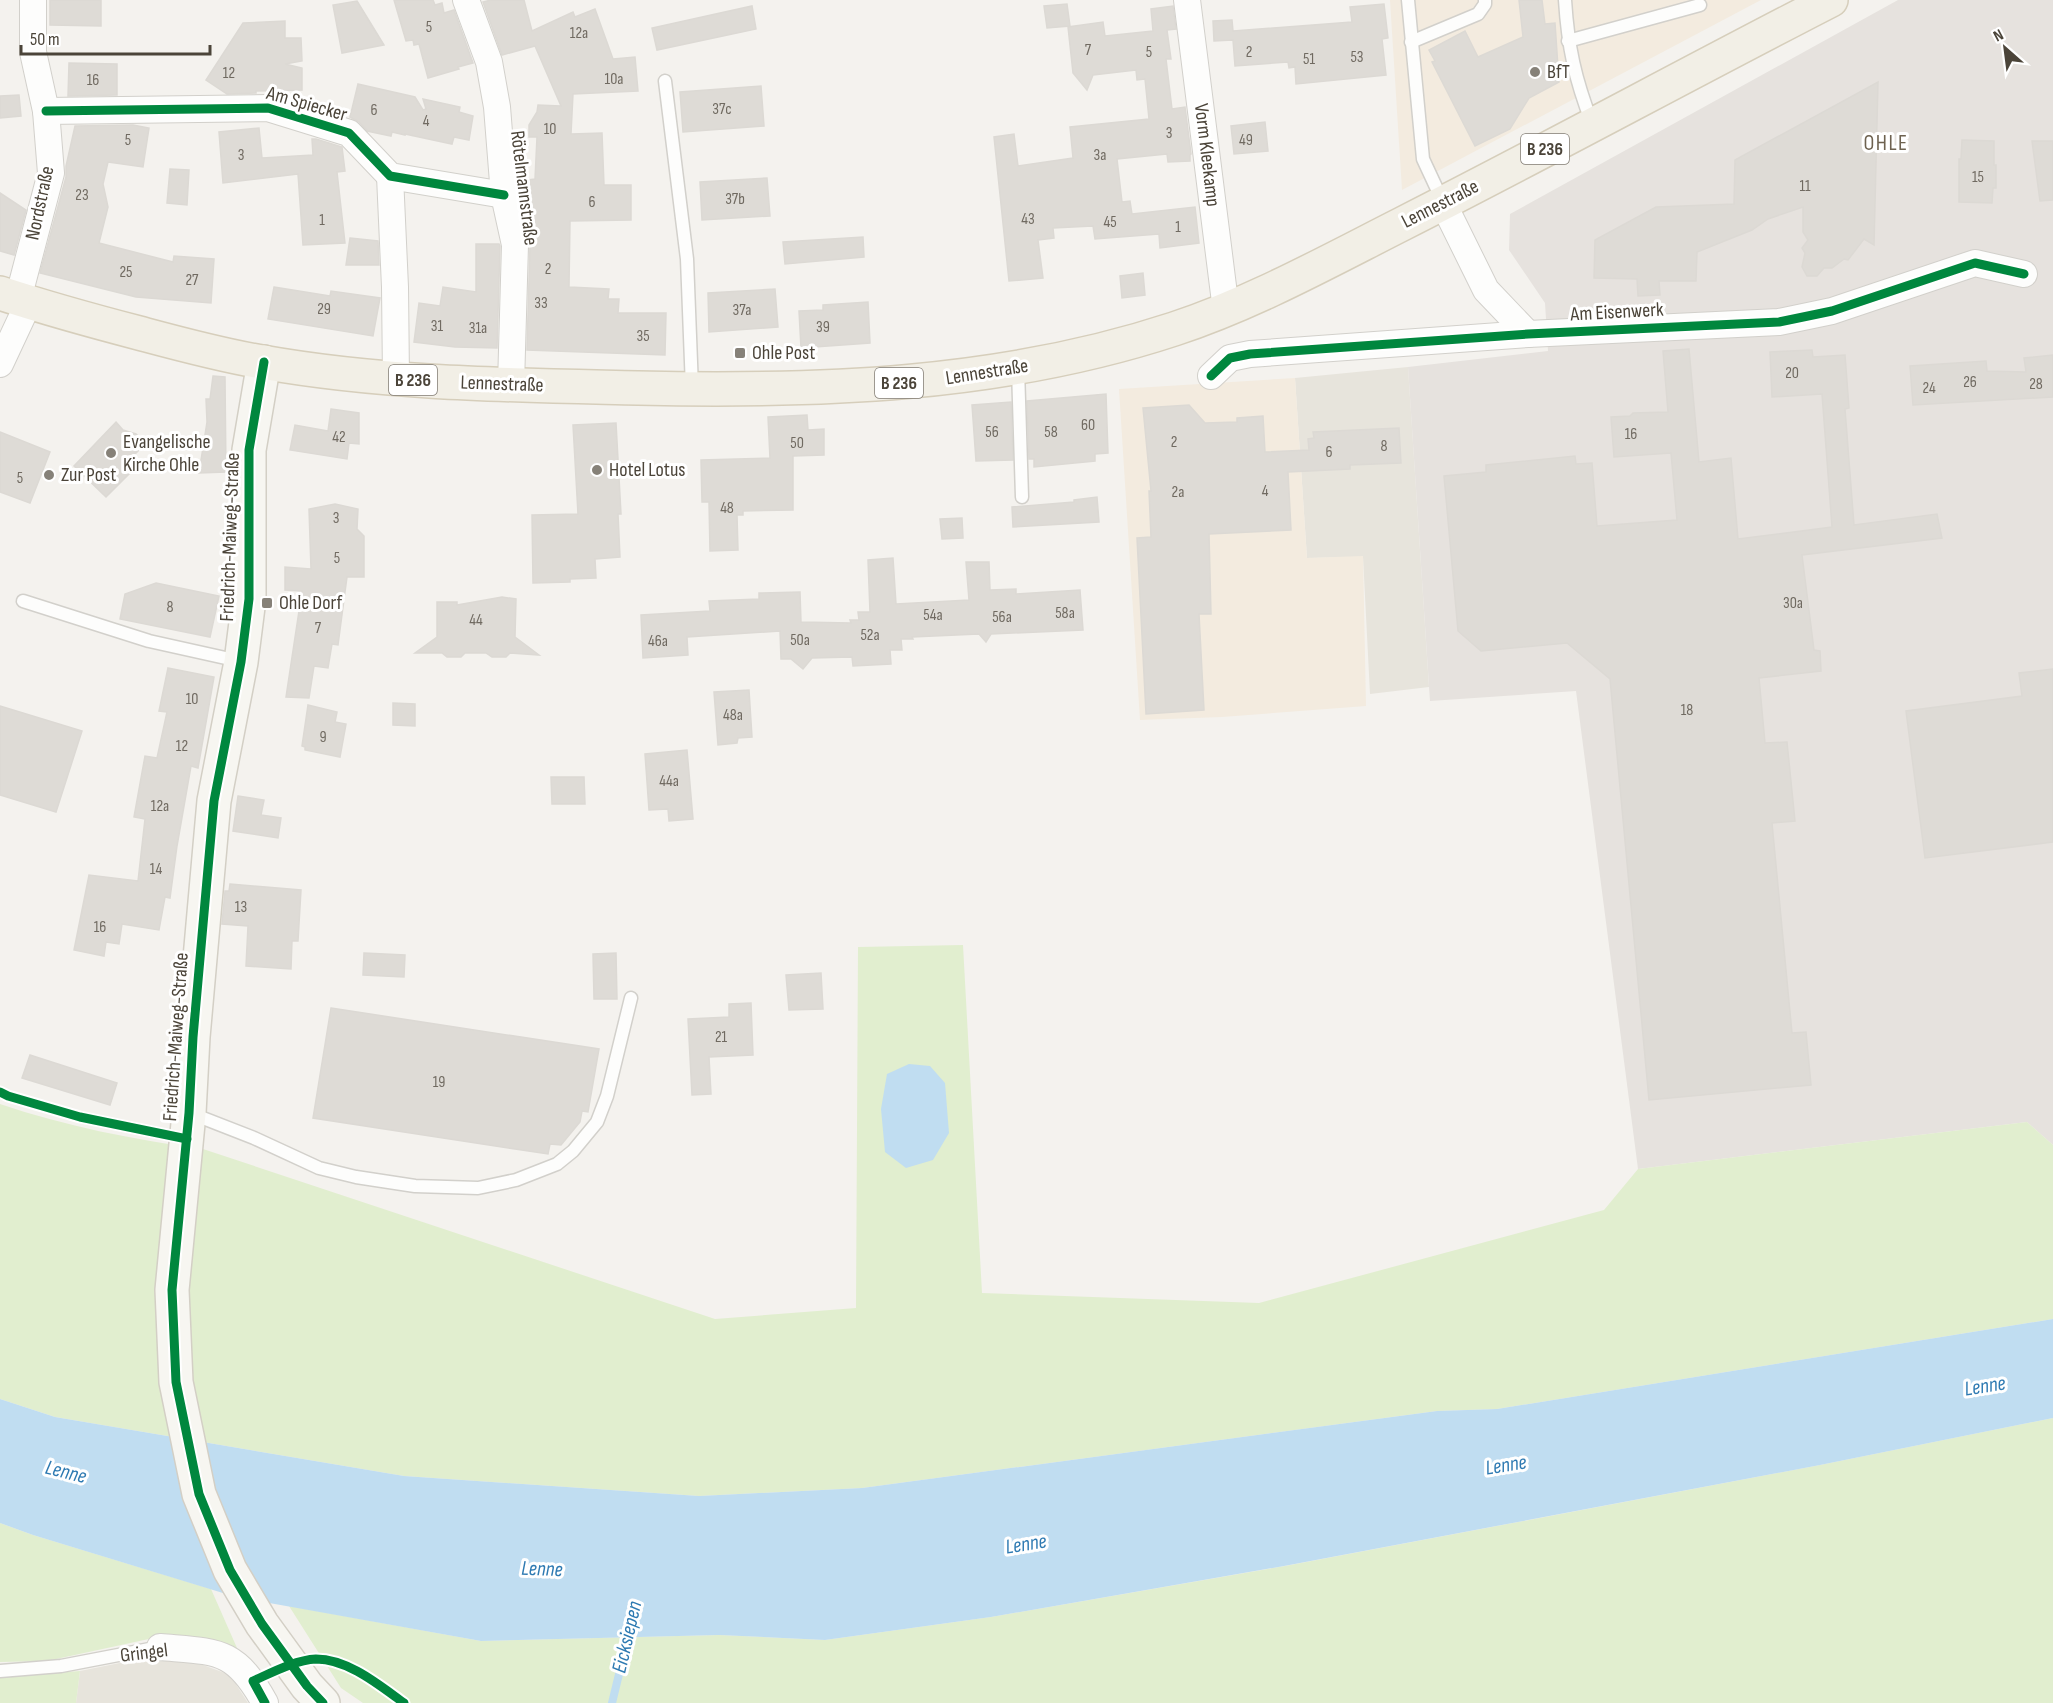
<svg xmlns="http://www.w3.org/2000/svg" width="2053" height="1703" font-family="'Sofia Sans Condensed',sans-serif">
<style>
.residential{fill:#e7e4dc}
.commercial{fill:#f3ebdf}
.industrial{fill:#e6e2de}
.green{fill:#e1eecf}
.water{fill:#c0ddf1}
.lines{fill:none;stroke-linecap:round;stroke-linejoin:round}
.stream{stroke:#c0ddf1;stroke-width:8}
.building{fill:#dedbd6;stroke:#dcd9d4;stroke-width:1.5}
.lane-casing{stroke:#d2d0cb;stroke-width:15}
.street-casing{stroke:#d2d0cb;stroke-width:28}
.secondary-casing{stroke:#d3cfc5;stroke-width:36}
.primary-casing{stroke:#d6cebb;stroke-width:36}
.lane{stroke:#fdfdfc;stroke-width:12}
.street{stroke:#fdfdfc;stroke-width:26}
.secondary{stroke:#f7f6f1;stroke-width:33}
.primary{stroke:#f2efe6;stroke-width:33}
.cycleway-casing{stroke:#fff;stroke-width:13}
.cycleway{stroke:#00873e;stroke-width:9}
.poi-dot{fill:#868178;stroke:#fff;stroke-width:2}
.labels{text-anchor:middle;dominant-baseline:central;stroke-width:6;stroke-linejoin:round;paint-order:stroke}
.number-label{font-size:16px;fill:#706a61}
.shield{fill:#fff;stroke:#817c74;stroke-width:1.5}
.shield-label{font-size:18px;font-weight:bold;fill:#4b4439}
.poi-label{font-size:20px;fill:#4b4439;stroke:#fff;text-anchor:start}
.street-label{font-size:20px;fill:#4b4439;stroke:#fff}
.water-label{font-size:21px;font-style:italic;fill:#2e7ab2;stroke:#fff}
.quarter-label{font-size:22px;letter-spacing:1.5px;fill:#6e6250;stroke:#fff}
</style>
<rect width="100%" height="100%" fill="#f4f2ee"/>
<g class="residential">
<path d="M1408,367L1429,687L1370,694L1363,557L1307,558L1295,378Z"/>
<path d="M140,1659L195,1662L230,1675L248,1703H76L80,1671Z"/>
</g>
<g class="commercial">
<path d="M1390,0H1761L1402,190Z"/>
<path d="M1295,378L1307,558L1363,556L1366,706L1222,717L1140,720L1119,389Z"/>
</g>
<path class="industrial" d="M1898,0H2053V1145L2027,1122L1638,1169L1576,691L1430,701L1408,367L1548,351L1545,303L1509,250L1510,214Z"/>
<g class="green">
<path d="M963,945L982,1293L1259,1303L1604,1210L1638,1169L2027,1122L2053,1145V1319L1497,1409L1437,1411L862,1488L699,1496L404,1476L55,1417L0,1399V1104C65,1126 135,1140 203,1149L715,1319L856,1308L858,947Z"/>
<path d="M2053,1418V1703H363L341,1688L289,1606L481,1641L719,1635L825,1640L991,1617L1285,1566L1820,1465Z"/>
<path d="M0,1523L33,1535L211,1589L237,1648L158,1637L47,1661L0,1662Z"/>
<path d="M80,1671L76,1703H0V1677Z"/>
</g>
<g class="water">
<path d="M909,1064L930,1066L945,1083L949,1133L933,1160L906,1168L885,1152L881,1109L887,1074Z"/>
<path d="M2053,1319V1418L1820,1465L1284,1566L991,1617L825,1640L719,1635L481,1641L236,1597L33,1535L0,1523V1399L55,1417L404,1476L699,1496L862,1488L1437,1411L1497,1409Z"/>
</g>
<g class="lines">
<path class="stream" d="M612,1703L630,1629"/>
</g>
<g class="building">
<path d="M50,0H101V26L50,25Z"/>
<path d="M394,0H433L435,5L442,3L444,13L454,10L473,63L458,67L459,69L428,78L419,44L414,45L413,40L406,41Z"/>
<path d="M491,0H524L532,31L573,12L575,17L595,9L613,59L635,57L638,91L573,94L571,134L602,133L604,185H631V220L570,221L569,287L609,289L608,299H619L618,313H666L665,355L527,350L530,245L528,234V180L535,179L537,137H529V125L537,112L538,105L561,106L535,46L502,55L483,2Z"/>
<path d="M1519,0H1542L1545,24L1555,23L1559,82L1529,98L1510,129L1475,146L1432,62L1435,61L1429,50L1465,31L1478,57L1523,37Z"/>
<path d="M357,1L384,45L342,53L333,5Z"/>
<path d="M1067,4L1070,26L1047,28L1044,6Z"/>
<path d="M1384,4L1388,38L1382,39L1386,75L1296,84L1295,67L1289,68L1288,62L1235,66L1233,40L1214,41L1213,21L1232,20L1233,31L1352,22L1350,7Z"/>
<path d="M752,6L756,29L657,50L652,28Z"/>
<path d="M1173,6L1176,29L1167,30L1171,59H1166L1172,109L1185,107L1191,154L1190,155V161L1168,162L1167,154L1117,159L1122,202L1130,201L1132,214L1195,207L1199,243L1160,248L1159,234L1095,239L1093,226L1053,228L1054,238L1038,240L1043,278L1009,281L994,137L1014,134L1018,166L1073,158L1070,127L1149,119L1145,79L1137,80L1136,70L1093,75L1087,90L1073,73L1068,27L1103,22L1105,36L1153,31L1151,9Z"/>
<path d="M285,21V38H301L302,61L285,64L302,68V90L256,91V93L227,94L206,80L243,23Z"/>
<path d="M69,63L117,64V95L68,96Z"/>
<path d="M1878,82L1874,245L1864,239L1848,260L1844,259L1832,268H1824L1817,276H1807L1802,267L1805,253L1802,248L1808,240L1803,232V207L1768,219L1752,230L1697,252L1696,281H1659L1660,295L1638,296L1637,279L1594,278L1595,240L1656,207L1734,204L1735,160Z"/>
<path d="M358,84L415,97L423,110L426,109L423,99L460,107L459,112L473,116L469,140L454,137L452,144L405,134V135L392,132L391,136L367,131L359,122L350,117Z"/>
<path d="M761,86L764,126L683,132L680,92Z"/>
<path d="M19,95L21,116L0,118V96Z"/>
<path d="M1265,122L1268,151L1234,154L1231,126Z"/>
<path d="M133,125L149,128L143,167L108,162L103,184L108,207L99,243L173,262L174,256L214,259L211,303L136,297L40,273L66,177V166L75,126Z"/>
<path d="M259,128L262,158L313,155L312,139H316L342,147L345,171L337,172L345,243L303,245L298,174L223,183L219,132Z"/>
<path d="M1962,140L1994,141V165H1996V188H1993L1992,203L1959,202V159H1961Z"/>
<path d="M2032,141H2053V200L2040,201Z"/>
<path d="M170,169L189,170L187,205L167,203Z"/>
<path d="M767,178L770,216L702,220L700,182Z"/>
<path d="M0,193L26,210L14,255L0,251Z"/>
<path d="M863,237L864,257L785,264L783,242Z"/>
<path d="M350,238L378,241L379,265H346Z"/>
<path d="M476,244H499L500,246L497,348L455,347L414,342L419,303L440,306L443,287L476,292Z"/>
<path d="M1143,273L1145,295L1122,298L1120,276Z"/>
<path d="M274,287L330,296L331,291L380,298L373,336L268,319Z"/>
<path d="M775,289L778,327L709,332L708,293Z"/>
<path d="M868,302L870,343L801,348L799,311L823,310V305Z"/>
<path d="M1689,349L1699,462L1731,458L1738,539L1832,527L1822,394L1772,397L1770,352L1812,350L1813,357L1845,355L1849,408L1845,409L1854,525L1937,514L1942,538L1802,555L1814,650L1820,651L1821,671L1759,678L1765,743L1787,742L1795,821L1772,823L1792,1033L1806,1032L1811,1085L1649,1100L1610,679L1567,643L1481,651L1458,631L1444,476L1486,472V465L1575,456L1576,464L1592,463L1597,526L1677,520L1671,453L1614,457L1611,417L1630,416L1633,413L1668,412L1663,351Z"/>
<path d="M2053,355V397L1913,405L1910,366L1986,361L1987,371L2026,372L2024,358Z"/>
<path d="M213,376L225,377L226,472L199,473L207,422L206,399H210Z"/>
<path d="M1106,394L1108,453L1095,454V461L1034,467V459H1029L1027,401Z"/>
<path d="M1011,402L1013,460L976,461L972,405Z"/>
<path d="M1189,405L1205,423L1237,422V418L1263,416L1265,452L1309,450L1308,439L1314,438L1313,432L1399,428L1401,463L1350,465V469L1288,472L1291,530L1209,534L1211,614H1199L1204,710L1146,714L1137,538L1151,537L1149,491H1151L1143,408Z"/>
<path d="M331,409L359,413V444L349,443L347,459L290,450L295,425L328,431Z"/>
<path d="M807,415L808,430L824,429V455L793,456V510L743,511V515H737L738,550L710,551L709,502H702L701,460L770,458L768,417Z"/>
<path d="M116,422L123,430L136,434L139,437L141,448L130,459L137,466L106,497L74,466Z"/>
<path d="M616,423L621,514H618L620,557L595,559L596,578L570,579V582L533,583L532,515L578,514L573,425Z"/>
<path d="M0,432L50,452L30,503L0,492Z"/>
<path d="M1097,497L1099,522L1013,527L1012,507L1074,502V500Z"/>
<path d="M335,504L358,509L357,529L364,536V577H347L338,645L332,644L328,668L314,666L309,698L286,697L302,591L285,590V567L311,569L309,509Z"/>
<path d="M962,518L963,538L942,539L940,519Z"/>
<path d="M893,558L896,604L969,600L966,562H989L990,590L1016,589V594L1080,590L1083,630L991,634L986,642L979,634L912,637L913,639H901L902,650H890L891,664L853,666L852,657L812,658L803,669L791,659H781L780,631L687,637L688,655L643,658L641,615L710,611L709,601L759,599V593L800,592L801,622L851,623L850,620H859L858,612H870L868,560Z"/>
<path d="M156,583L219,596L210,637L120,619L125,594Z"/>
<path d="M502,597L516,599L515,637L539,655L510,653L506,657H492L486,653H465L461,657H447L442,653H415L437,637V602H457V605Z"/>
<path d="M168,668L214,677L198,768L191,766L177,846L170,898L165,897L159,930L122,924L119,944L106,942L104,956L74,950L89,875L138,881L145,819L134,817L145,756L157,758L167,712L159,711Z"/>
<path d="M2053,669V842L1925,858L1906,711L2022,696L2019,673Z"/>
<path d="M749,690L752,737L738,738L737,743L718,745L714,692Z"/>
<path d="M393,703L415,704V726L393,725Z"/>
<path d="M308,705L337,712L335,722L346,724L340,757L305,750V747L302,746Z"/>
<path d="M0,706L82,731L56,812L0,795Z"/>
<path d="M687,750L693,819L669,821L668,809L649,810L645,754Z"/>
<path d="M551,777H584L585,804H552Z"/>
<path d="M238,796L264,800L261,815L281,818L278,838L233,831Z"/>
<path d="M230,884L301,890L298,941H292L291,969L246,966L248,926L222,924L225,891H229Z"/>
<path d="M364,953L405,955L404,977L363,975Z"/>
<path d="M616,953L617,999H594L593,954Z"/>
<path d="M821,973L823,1009L789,1010L786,975Z"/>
<path d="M751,1003L753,1055L709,1057L711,1094L692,1095L688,1019L729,1017V1004Z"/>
<path d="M331,1008L599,1049L588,1112L582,1111L580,1122L561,1145L550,1144L548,1154L313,1118Z"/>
<path d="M30,1055L117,1083L110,1105L22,1078Z"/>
</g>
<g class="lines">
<defs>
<g id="lane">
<path d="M1408,0L1423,159L1443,202"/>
<path d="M1565,0C1568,47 1575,79 1592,123"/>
<path d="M1568,41L1700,5"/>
<path d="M1411,42L1478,14L1485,4V0"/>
<path d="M665,81L687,259L692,388"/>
<path d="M1018,369L1022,497"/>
<path d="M23,601L149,641L239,661"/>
<path d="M190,1113L254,1138L319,1168L356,1177L415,1186L478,1188L516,1180L557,1164L573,1151L597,1122L607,1096L631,998"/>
<path d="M0,1671L61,1666L160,1647"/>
</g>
<g id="street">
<path d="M466,0L489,62L497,107L504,195L515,245L511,385"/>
<path d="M1187,0L1226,310"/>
<path d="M46,111L268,108L349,133L390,176L504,195"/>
<path d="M390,176L395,287L396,379"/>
<path d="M1443,203L1486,290L1528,334"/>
<path d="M18,299L51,173L46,111L33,52V0"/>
<path d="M0,364L29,302"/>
<path d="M1211,376L1230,358L1250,354L1528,334L1779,322L1832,311L1975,263L2024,274"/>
<path d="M160,1647C217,1652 235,1648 265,1703"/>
</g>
<path id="secondary" d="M264,362L249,450V599L241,662L214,801L193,1037L189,1113L172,1290L176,1382L199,1494L230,1570L262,1624L307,1686L323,1703"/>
<path id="primary" d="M0,293C46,308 93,321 139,333C180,344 220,355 262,362C386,384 512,385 638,388C818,392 1001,386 1174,329C1253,303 1327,262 1402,224C1546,151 1687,74 1831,0"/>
</defs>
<use href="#lane" class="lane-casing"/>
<use href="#street" class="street-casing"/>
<use href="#secondary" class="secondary-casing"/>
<use href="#primary" class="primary-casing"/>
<use href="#lane" class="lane"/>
<use href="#street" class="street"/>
<use href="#secondary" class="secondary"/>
<use href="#primary" class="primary"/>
<defs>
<g id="cycleway">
<path d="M46,111L268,108L349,133L390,176L504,195"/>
<path d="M264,362L249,450V599L241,662L214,801L193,1037L189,1113L172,1290L176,1382L199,1494L230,1570L262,1624L307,1686L323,1703"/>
<path d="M1211,376L1230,358L1250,354L1528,334L1779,322L1832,311L1975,263L2024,274"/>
<path d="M0,1092L8,1096L80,1117L187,1139"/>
<path d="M265,1703L253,1681C271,1673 295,1660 316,1659C348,1659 379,1685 404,1703"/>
</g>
</defs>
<use href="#cycleway" class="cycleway-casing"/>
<use href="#cycleway" class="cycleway"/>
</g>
<g class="poi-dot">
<circle cx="1535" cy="72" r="6"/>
<rect x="734" y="347" width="12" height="12" rx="3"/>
<circle cx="111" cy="453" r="6"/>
<circle cx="597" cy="470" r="6"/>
<circle cx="49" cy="475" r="6"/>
<rect x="261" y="597" width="12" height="12" rx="3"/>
</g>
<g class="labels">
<g class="number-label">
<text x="429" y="27">5</text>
<text x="579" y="33">12a</text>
<text x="1088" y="50">7</text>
<text x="1149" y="52">5</text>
<text x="1249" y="52">2</text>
<text x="1357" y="57">53</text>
<text x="1309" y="59">51</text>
<text x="229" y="73">12</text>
<text x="614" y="79">10a</text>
<text x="93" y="80">16</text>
<text x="722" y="109">37c</text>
<text x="374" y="110">6</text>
<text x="426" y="121">4</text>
<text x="550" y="129">10</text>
<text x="1169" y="133">3</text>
<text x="128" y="140">5</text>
<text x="1246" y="140">49</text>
<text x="241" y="155">3</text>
<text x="1100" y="155">3a</text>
<text x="1978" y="177">15</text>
<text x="1805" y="186">11</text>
<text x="82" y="195">23</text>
<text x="735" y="199">37b</text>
<text x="592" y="202">6</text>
<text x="1028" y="219">43</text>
<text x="322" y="220">1</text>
<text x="1110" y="222">45</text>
<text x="1178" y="227">1</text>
<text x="548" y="269">2</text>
<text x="126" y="272">25</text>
<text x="192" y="280">27</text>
<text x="541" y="303">33</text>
<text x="324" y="309">29</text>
<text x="742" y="310">37a</text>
<text x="437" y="326">31</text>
<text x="823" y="327">39</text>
<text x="478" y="328">31a</text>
<text x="643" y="336">35</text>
<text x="1792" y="373">20</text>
<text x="1970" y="382">26</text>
<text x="2036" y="384">28</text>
<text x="1929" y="388">24</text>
<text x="1088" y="425">60</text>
<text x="992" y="432">56</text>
<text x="1051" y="432">58</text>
<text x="1631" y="434">16</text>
<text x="339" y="437">42</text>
<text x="1174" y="442">2</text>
<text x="797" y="443">50</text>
<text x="1384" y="446">8</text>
<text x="1329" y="452">6</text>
<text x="20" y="478">5</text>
<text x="1265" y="491">4</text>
<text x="1178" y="492">2a</text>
<text x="727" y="508">48</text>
<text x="336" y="518">3</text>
<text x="337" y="558">5</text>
<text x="1793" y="603">30a</text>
<text x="170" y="607">8</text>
<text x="1065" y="613">58a</text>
<text x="933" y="615">54a</text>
<text x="1002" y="617">56a</text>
<text x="476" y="620">44</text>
<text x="318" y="628">7</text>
<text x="870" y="635">52a</text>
<text x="800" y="640">50a</text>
<text x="658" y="641">46a</text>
<text x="192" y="699">10</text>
<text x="1687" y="710">18</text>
<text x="733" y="715">48a</text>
<text x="323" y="737">9</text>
<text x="182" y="746">12</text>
<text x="669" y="781">44a</text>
<text x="160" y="806">12a</text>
<text x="156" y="869">14</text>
<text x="241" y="907">13</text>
<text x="100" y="927">16</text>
<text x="721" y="1037">21</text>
<text x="439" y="1082">19</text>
</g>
<g class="shield">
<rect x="1521" y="134" width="48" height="30" rx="4.5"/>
<rect x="389" y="365" width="48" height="30" rx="4.5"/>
<rect x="875" y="368" width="48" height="30" rx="4.5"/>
</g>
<g class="shield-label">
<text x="1545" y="149">B 236</text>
<text x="413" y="380">B 236</text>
<text x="899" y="383">B 236</text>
</g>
<g class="poi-label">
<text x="1547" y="72">BfT</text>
<text x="752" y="353">Ohle Post</text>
<text x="123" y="442">Evangelische<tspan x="123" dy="23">Kirche Ohle</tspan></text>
<text x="609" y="470">Hotel Lotus</text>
<text x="61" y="475">Zur Post</text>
<text x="279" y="603">Ohle Dorf</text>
</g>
<g class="street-label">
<text transform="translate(307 104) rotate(16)">Am Spiecker</text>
<text transform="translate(1207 155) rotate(83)">Vorm Kleekamp</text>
<text transform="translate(524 188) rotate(83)">Rötelmannstraße</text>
<text transform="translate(40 203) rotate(-78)">Nordstraße</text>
<text transform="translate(1440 204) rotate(-27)">Lennestraße</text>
<text transform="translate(1617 312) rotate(-3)">Am Eisenwerk</text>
<text transform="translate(987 372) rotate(-9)">Lennestraße</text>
<text transform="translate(502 384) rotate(2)">Lennestraße</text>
<text transform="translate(230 537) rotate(-88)">Friedrich-Maiweg-Straße</text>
<text transform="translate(176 1037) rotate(-86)">Friedrich-Maiweg-Straße</text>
<text transform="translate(144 1653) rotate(-7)">Gringel</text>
</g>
<g class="water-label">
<text transform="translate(1985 1386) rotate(-9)">Lenne</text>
<text transform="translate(1506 1465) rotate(-9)">Lenne</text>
<text transform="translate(66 1472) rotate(14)">Lenne</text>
<text transform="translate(1026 1544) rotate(-9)">Lenne</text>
<text transform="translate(542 1569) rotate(2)">Lenne</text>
<text transform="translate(627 1637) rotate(-77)">Eicksiepen</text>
</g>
<g class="quarter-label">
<text x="1886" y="143">OHLE</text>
</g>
</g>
<g transform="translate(2005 48) rotate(332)" stroke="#ffffff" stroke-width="4.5" paint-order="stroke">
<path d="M0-4.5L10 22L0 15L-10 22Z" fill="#4b4439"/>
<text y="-9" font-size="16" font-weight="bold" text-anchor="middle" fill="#4b4439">N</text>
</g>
<path d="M21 45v9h189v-9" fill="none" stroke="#4b4439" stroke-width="3"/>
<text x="30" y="45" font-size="18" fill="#4b4439" stroke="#ffffff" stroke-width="4.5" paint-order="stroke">50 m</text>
</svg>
